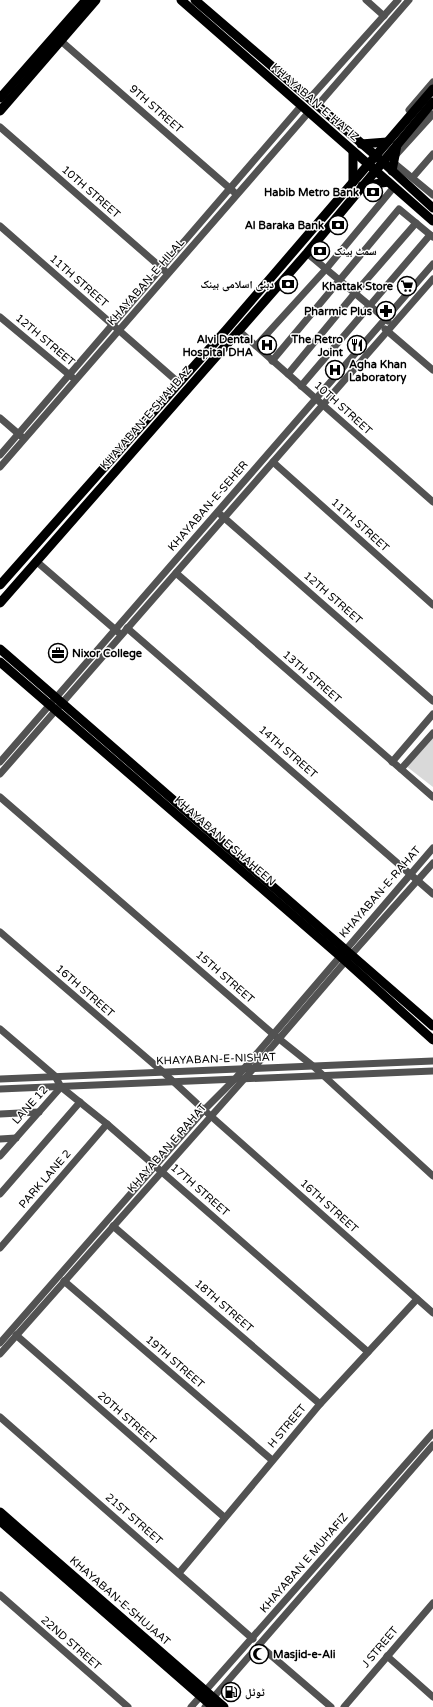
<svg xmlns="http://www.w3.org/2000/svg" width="433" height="1707" font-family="'Varela Round','Noto Naskh Arabic',sans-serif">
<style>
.grass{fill:#d9d9d9}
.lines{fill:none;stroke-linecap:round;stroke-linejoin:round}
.minor{stroke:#525252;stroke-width:7}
.major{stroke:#000;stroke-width:9}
.labels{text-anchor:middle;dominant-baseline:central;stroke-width:3;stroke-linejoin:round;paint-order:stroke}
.street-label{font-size:11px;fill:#000;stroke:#fff}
.poi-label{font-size:11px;font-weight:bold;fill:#000;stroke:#fff;text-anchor:end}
</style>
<rect width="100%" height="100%" fill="#fff"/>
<path class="grass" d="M433,736V787L406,766Z"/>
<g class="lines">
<g class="minor">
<path d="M366,0L384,16"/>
<path d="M61,41L234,192"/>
<path d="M309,99L398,0"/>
<path d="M317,106L409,0"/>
<path d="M409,110L433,82"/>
<path d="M0,127L165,271"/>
<path d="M395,156L433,114"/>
<path d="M394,163L433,195"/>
<path d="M413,177L433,154"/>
<path d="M0,226L179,383"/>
<path d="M307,253L388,321"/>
<path d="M0,317L72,377"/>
<path d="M385,329L433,370"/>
<path d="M238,330L433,502"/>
<path d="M256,346L326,269L394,187"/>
<path d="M272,361L399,209L433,237"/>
<path d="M288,374L355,293L416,223"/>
<path d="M301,386L430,235"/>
<path d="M0,418L21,436"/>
<path d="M0,455L301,106"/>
<path d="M273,462L433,605"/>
<path d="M0,467L309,112"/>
<path d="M221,515L433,701"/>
<path d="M36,561L118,632"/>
<path d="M176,573L433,797"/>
<path d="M127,628L433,894"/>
<path d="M0,762L433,264"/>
<path d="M392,762L433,714"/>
<path d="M401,769L433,733"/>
<path d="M0,774L433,279"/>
<path d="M0,797L273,1034L313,1066L433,1176"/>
<path d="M0,932L163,1072L204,1110L433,1313"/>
<path d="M0,1029L55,1076L61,1087L107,1124L368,1352"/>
<path d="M0,1079L433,1061"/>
<path d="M0,1089L433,1071"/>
<path d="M0,1114L39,1112"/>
<path d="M0,1139L16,1138"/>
<path d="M0,1156L61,1087"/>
<path d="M0,1194L80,1102"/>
<path d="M113,1226L320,1404"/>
<path d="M0,1248L107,1124"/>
<path d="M64,1281L272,1460"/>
<path d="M16,1335L224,1517"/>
<path d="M0,1343L204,1110L235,1079L433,848"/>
<path d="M0,1354L253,1069L350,956L433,863"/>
<path d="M0,1417L253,1639"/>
<path d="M179,1573L320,1404L417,1299"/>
<path d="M0,1595L128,1707"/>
<path d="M259,1645L331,1707"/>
<path d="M387,1656L433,1697"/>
<path d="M191,1707L433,1433"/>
<path d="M205,1707L433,1445"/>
<path d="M344,1707L433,1603"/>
</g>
<g class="major">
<path d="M181,0L433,221"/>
<path d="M195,0L375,155L433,208"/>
<path d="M0,98L86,0"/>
<path d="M0,111L96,0"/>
<path d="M361,144L387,142"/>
<path d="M392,171L397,145"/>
<path d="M353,182V152"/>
<path d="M362,186L388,182"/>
<path d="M0,585L226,330L433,89"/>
<path d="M0,603L307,253L433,102"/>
<path d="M0,649L433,1026"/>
<path d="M0,662L340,956L433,1040"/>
<path d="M0,1512L224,1707"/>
<path d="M0,1521L213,1707"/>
</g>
</g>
<defs>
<symbol id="bank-ring" viewBox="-11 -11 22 22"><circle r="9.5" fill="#fff" stroke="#000" stroke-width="1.5"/><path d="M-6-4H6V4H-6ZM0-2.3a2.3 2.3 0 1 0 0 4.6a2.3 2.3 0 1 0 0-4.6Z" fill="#000"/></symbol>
<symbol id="supermarket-ring" viewBox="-11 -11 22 22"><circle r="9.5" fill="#fff" stroke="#000" stroke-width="1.5"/><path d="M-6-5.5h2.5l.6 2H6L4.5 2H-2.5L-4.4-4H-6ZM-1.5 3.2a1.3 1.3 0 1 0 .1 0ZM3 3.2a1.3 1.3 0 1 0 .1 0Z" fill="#000"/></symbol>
<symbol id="pharmacy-ring" viewBox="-11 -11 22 22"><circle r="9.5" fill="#fff" stroke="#000" stroke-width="1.5"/><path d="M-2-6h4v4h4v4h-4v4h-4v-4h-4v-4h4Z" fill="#000"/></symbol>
<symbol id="hospital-ring" viewBox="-11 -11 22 22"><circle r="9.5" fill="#fff" stroke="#000" stroke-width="1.5"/><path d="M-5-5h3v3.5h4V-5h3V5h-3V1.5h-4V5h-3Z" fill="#000"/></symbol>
<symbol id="restaurant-ring" viewBox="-11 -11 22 22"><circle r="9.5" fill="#fff" stroke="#000" stroke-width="1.5"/><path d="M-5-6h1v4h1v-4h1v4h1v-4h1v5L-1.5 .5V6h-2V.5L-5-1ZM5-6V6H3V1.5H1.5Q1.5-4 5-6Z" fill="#000"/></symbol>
<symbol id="office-ring" viewBox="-11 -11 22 22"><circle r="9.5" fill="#fff" stroke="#000" stroke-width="1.5"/><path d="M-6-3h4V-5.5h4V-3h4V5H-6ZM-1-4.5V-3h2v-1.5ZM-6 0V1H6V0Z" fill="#000"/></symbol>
<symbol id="mosque-ring" viewBox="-11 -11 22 22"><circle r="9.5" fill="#fff" stroke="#000" stroke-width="1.5"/><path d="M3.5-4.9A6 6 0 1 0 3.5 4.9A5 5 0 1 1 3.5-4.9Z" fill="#000"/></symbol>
<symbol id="fuel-ring" viewBox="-11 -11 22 22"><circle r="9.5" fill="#fff" stroke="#000" stroke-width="1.5"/><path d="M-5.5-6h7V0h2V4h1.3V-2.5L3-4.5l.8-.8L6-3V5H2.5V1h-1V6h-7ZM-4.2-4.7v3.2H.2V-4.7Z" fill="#000"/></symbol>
</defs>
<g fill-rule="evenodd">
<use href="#bank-ring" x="362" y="181" width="22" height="22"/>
<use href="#bank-ring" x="327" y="214" width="22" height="22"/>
<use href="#bank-ring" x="309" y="240" width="22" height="22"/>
<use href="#bank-ring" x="277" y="273" width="22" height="22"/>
<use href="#supermarket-ring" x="396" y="275" width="22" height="22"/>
<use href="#pharmacy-ring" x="375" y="300" width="22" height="22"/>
<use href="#hospital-ring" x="256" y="334" width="22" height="22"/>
<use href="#restaurant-ring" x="346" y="334" width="22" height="22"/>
<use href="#hospital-ring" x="324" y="359" width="22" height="22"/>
<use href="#office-ring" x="47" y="642" width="22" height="22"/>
<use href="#mosque-ring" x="248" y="1643" width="22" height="22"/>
<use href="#fuel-ring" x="220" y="1681" width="22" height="22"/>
</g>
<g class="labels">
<g class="street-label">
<text transform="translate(315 102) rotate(41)">KHAYABAN-E-HAFIZ</text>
<text transform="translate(156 109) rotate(41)">9TH STREET</text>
<text transform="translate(91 192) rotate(41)">10TH STREET</text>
<text transform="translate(79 281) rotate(41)">11TH STREET</text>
<text transform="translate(146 282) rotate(-49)">KHAYABAN-E-HILAL</text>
<text transform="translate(45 340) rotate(40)">12TH STREET</text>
<text transform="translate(343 408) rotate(42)">10TH STREET</text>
<text transform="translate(146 418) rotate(-49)">KHAYABAN-E-SHAHBAZ</text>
<text transform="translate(208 506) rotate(-49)">KHAYABAN-E-SEHER</text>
<text transform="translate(360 525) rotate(42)">11TH STREET</text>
<text transform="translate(333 598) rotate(41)">12TH STREET</text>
<text transform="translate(312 677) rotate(41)">13TH STREET</text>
<text transform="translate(288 752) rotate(41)">14TH STREET</text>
<text transform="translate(225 841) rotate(41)">KHAYABAN E SHAHEEN</text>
<text transform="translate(380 892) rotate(-49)">KHAYABAN-E-RAHAT</text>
<text transform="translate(225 977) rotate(41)">15TH STREET</text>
<text transform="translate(85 991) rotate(41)">16TH STREET</text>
<text transform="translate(216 1059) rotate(-2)">KHAYABAN-E-NISHAT</text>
<text transform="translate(30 1105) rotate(-48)">LANE 12</text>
<text transform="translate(167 1148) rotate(-49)">KHAYABAN E RAHAT</text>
<text transform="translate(45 1179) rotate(-49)">PARK LANE 2</text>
<text transform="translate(200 1190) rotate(41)">17TH STREET</text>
<text transform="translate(329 1206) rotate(42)">16TH STREET</text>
<text transform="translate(224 1306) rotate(41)">18TH STREET</text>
<text transform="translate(175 1362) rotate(41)">19TH STREET</text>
<text transform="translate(127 1418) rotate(41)">20TH STREET</text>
<text transform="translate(287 1426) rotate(-50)">H STREET</text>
<text transform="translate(134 1519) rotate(41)">21ST STREET</text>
<text transform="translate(304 1563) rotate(-49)">KHAYABAN E MUHAFIZ</text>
<text transform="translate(120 1601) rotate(41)">KHAYABAN-E-SHUJAAT</text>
<text transform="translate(71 1643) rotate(41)">22ND STREET</text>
<text transform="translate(380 1647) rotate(-50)">J STREET</text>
</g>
<g class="poi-label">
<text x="359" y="192">Habib Metro Bank</text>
<text x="324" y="225">Al Baraka Bank</text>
<text x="334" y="251" text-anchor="start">سمٹ بینک</text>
<text x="274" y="284">دبئی اسلامی بینک</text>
<text x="393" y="286">Khattak Store</text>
<text x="372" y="311">Pharmic Plus</text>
<text x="253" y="339">Alvi Dental<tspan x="253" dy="13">Hospital DHA</tspan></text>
<text x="343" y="339">The Retro<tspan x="343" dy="13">Joint</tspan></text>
<text x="349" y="364" text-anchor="start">Agha Khan<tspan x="349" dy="13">Laboratory</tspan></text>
<text x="72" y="653" text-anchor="start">Nixor College</text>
<text x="273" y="1654" text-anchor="start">Masjid-e-Ali</text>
<text x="245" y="1692" text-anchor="start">ٹوٹل</text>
</g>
</g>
</svg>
